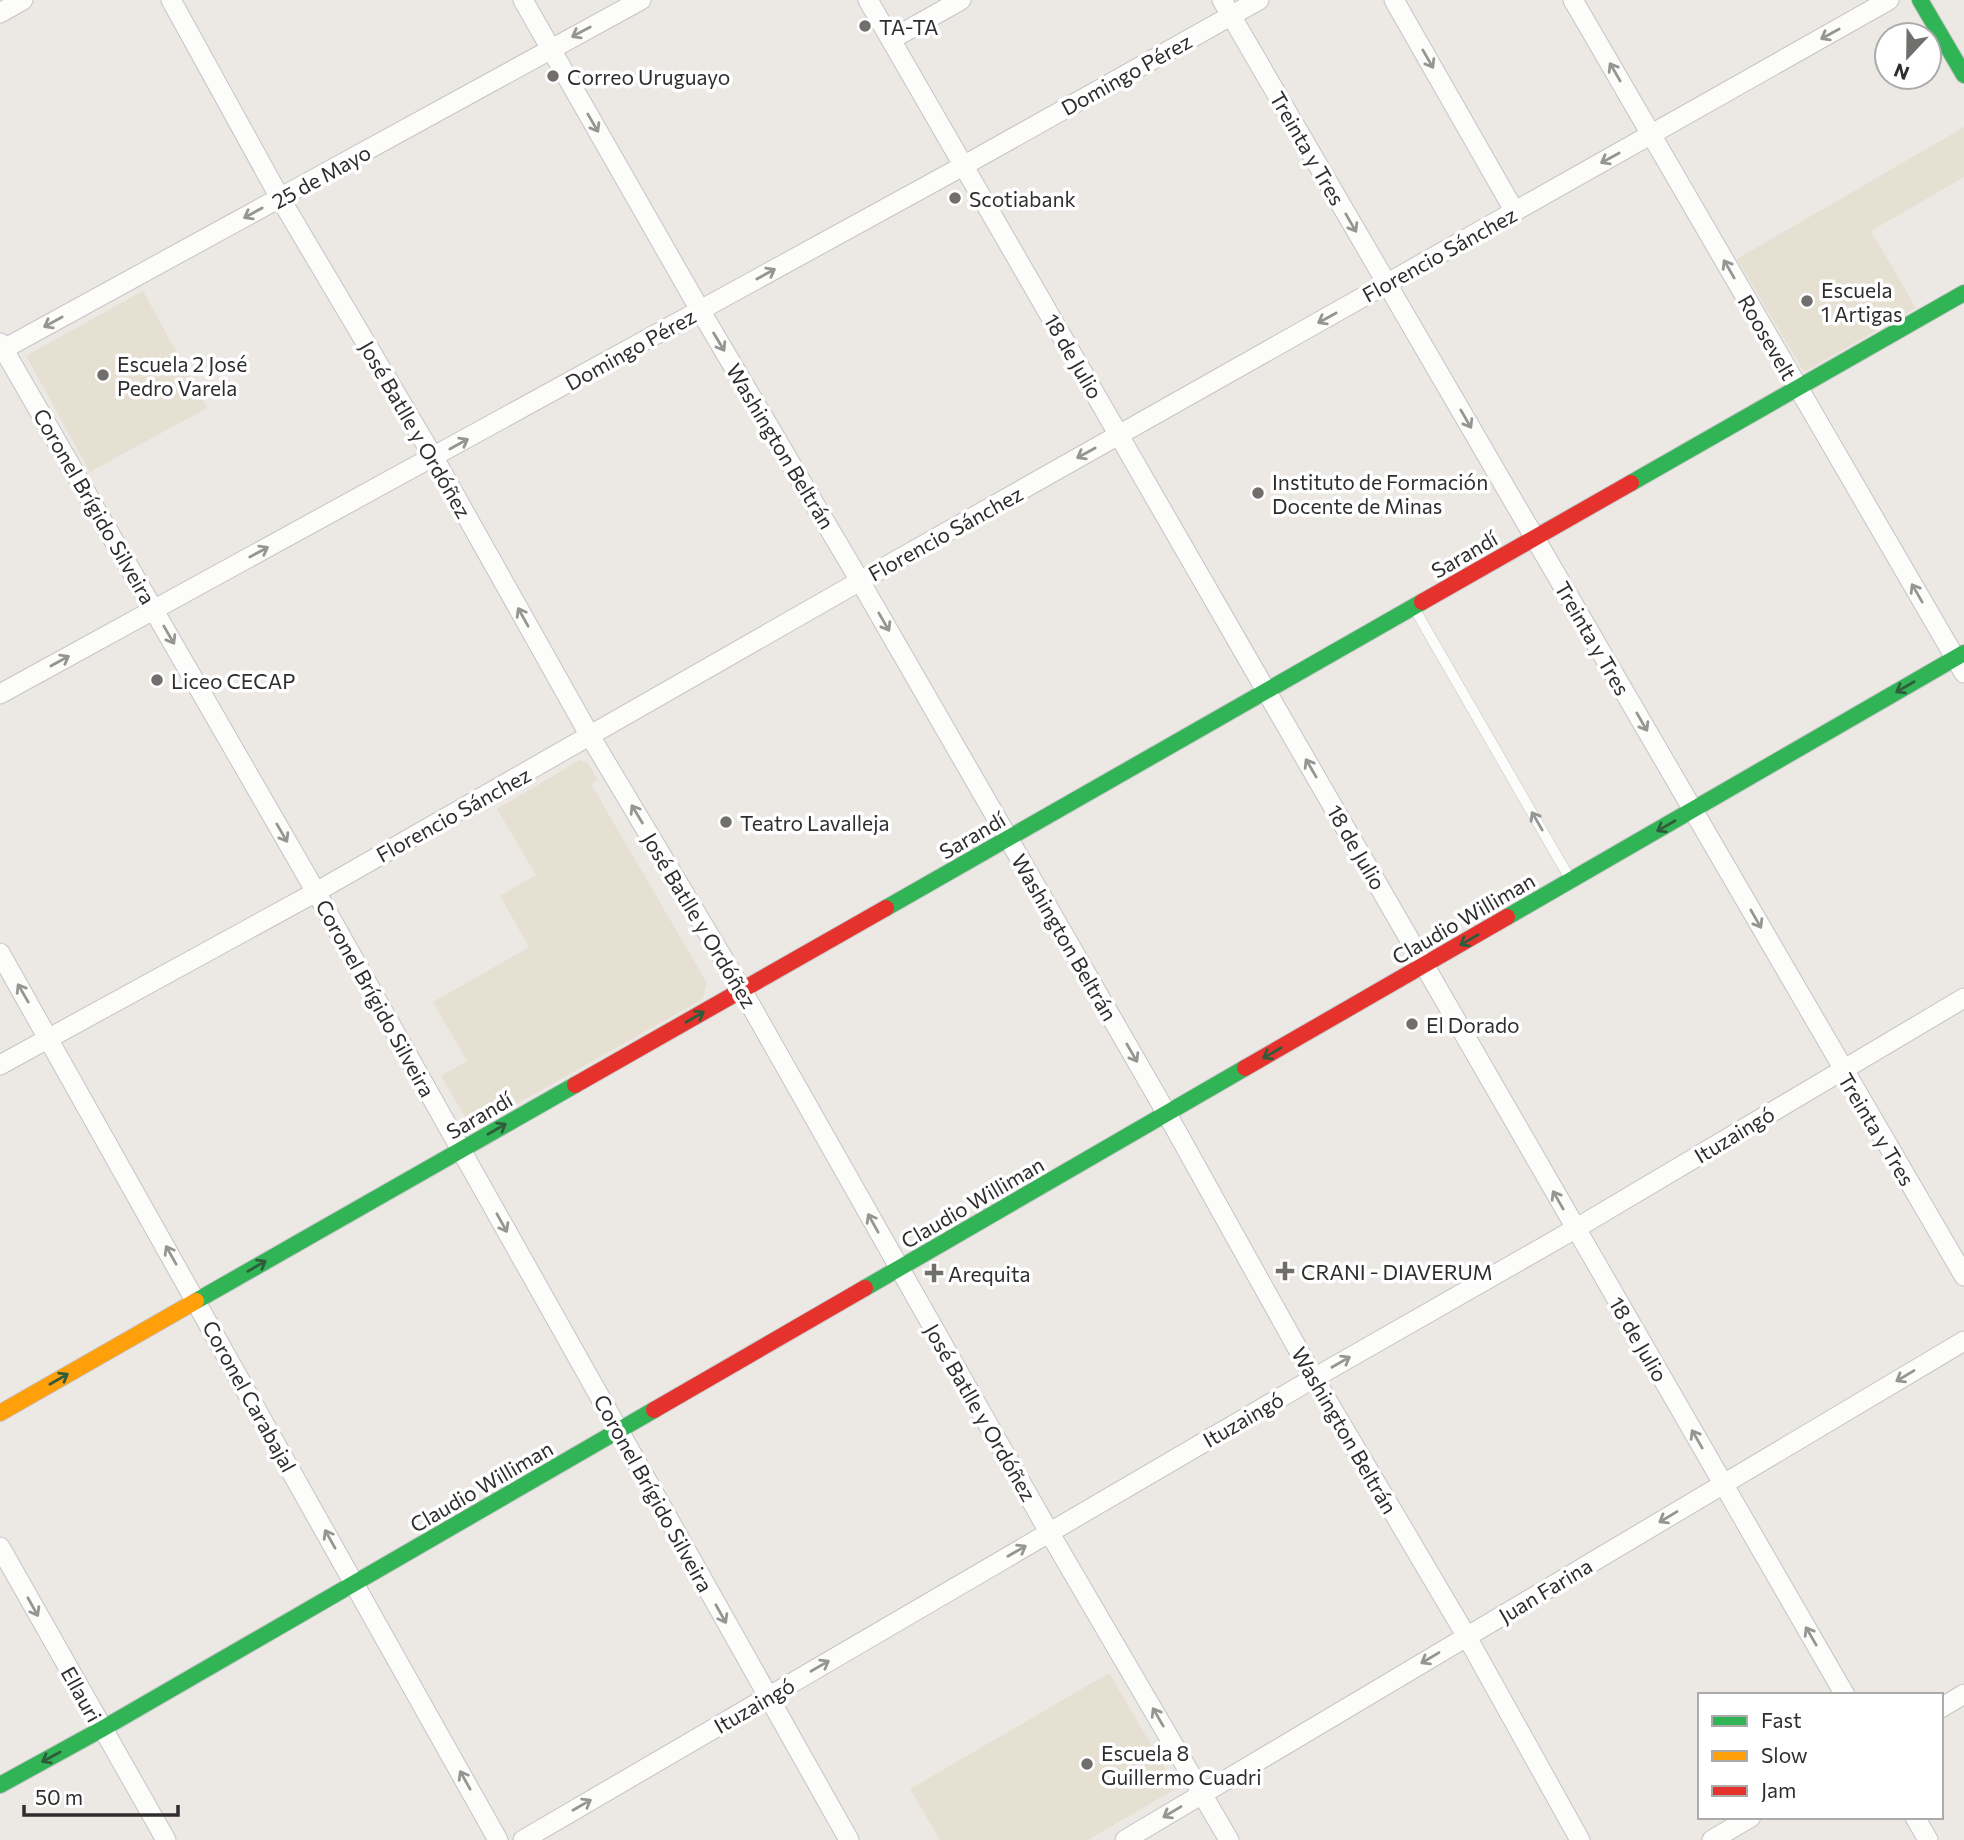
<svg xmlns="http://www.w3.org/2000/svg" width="1964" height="1840" font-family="Commissioner,sans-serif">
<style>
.education{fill:#e6e0d3}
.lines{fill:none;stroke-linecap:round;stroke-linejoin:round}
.lane-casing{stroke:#c5c4c5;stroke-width:11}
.street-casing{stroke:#c5c4c5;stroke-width:21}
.fast-casing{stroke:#c5c4c5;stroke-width:18}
.slow-casing{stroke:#c5c4c5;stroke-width:18}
.jam-casing{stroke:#c5c4c5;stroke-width:18}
.lane{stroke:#fcfcfb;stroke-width:10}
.street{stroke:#fcfcfb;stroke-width:19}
.fast{stroke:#30b455;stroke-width:16}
.slow{stroke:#ff9f0a;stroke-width:16}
.jam{stroke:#e5322d;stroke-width:16}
.oneway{stroke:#959594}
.oneway2{stroke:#2f5d3c}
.poi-dot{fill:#706f6e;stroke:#fff;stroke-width:2.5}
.labels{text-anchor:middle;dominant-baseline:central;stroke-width:7;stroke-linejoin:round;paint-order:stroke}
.poi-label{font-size:21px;fill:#2e2e2e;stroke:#fff;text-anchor:start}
.street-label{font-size:21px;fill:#2e2e2e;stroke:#fff}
</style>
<rect width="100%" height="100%" fill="#ece8e4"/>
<g class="education">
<path d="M1964,127V177L1871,231L1916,308L1804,372L1737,259Z"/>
<path d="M143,291L207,408L90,472L26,356Z"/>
<path d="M580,760L587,762L598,780L591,784L707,983L703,999L472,1129L441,1076L467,1061L433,1002L529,947L500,896L536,875L497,809Z"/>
<path d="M1109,1673L1177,1788L1088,1840H940L910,1789Z"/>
</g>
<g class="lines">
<defs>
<path id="lane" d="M1414,608L1569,877"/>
<g id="street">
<path d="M171,0L280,198L434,458L590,736L742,990L1049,1532L1229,1840"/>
<path d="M523,0L700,310L860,581L1167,1114L1314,1378L1467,1637L1580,1840"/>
<path d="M868,0L1845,1695"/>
<path d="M1222,0L1964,1276"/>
<path d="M1394,0L1515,212"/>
<path d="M1573,0L1964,673"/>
<path d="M0,13L23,0"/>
<path d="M892,39L961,0"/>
<path d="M0,343L316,892L849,1840"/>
<path d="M0,351L641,0"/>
<path d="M0,694L963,166L1259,0"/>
<path d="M0,953L498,1840"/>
<path d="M0,1065L316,892L860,581L1889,0"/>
<path d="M0,1547L166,1840"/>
<path d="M1941,1708L1964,1694"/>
<path d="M1915,1817L1928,1840"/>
<path d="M523,1840L1314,1378L1575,1229L1964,998"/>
<path d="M1125,1840L1964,1341"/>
<path d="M1712,1840L1751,1817"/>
</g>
<g id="fast">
<path d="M1920,0L1964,75"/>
<path d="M1631,483L1964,293"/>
<path d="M886,908L1422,602"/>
<path d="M1507,917L1964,653"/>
<path d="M865,1288L1245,1068"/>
<path d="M196,1301L575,1085"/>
<path d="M0,1785L102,1729L654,1410"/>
</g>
<path id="slow" d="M0,1413L196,1301"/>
<g id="jam">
<path d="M1422,602L1631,483"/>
<path d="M1245,1068L1507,917"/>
<path d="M575,1085L886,908"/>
<path d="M654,1410L865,1288"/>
</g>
</defs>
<use href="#lane" class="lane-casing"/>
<use href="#street" class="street-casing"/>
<use href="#fast" class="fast-casing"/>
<use href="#slow" class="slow-casing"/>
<use href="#jam" class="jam-casing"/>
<use href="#lane" class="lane"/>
<use href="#street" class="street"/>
<use href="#fast" class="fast"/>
<use href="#slow" class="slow"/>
<use href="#jam" class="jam"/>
</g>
<defs><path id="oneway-shaft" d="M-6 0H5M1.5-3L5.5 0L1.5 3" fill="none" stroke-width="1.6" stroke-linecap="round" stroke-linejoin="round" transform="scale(1.75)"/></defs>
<g class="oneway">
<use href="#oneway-shaft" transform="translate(581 32) rotate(152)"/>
<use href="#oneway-shaft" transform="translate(1830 34) rotate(151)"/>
<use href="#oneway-shaft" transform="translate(1428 59) rotate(60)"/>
<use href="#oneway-shaft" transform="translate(1615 72) rotate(-120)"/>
<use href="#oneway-shaft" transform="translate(593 123) rotate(60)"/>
<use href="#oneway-shaft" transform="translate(1610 158) rotate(151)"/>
<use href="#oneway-shaft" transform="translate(253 213) rotate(151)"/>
<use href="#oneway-shaft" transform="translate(1351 223) rotate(60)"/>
<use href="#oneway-shaft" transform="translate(1729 269) rotate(-120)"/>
<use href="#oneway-shaft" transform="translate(766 274) rotate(-29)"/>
<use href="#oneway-shaft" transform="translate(1327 318) rotate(151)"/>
<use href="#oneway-shaft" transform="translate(53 322) rotate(151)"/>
<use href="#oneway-shaft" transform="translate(719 342) rotate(59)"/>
<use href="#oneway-shaft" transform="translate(1466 419) rotate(60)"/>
<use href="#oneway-shaft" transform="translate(459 444) rotate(-29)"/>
<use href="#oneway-shaft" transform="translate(1086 453) rotate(151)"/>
<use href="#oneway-shaft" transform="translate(259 552) rotate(-28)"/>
<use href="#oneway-shaft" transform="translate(1917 593) rotate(-120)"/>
<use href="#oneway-shaft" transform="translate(523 617) rotate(-119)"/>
<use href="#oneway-shaft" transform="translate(884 622) rotate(60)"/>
<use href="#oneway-shaft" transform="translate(169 635) rotate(60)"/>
<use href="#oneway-shaft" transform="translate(60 661) rotate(-29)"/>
<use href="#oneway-shaft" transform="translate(1642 722) rotate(60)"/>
<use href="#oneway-shaft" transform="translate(1311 768) rotate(-120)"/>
<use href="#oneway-shaft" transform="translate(637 814) rotate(-121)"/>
<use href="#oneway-shaft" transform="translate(1537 821) rotate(-120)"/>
<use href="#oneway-shaft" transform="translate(282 833) rotate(60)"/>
<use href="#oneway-shaft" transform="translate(1756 919) rotate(60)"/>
<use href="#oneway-shaft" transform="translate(23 993) rotate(-120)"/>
<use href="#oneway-shaft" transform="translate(1132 1053) rotate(60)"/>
<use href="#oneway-shaft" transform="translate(1558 1200) rotate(-120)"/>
<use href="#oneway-shaft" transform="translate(502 1223) rotate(61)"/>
<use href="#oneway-shaft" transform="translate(873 1223) rotate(-119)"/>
<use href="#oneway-shaft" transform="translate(171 1255) rotate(-119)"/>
<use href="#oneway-shaft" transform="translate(1341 1362) rotate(-30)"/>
<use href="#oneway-shaft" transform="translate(1905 1376) rotate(149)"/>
<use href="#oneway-shaft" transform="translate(1697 1439) rotate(-120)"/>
<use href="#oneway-shaft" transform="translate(1668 1517) rotate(149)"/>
<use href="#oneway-shaft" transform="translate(330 1539) rotate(-119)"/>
<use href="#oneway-shaft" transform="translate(1017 1551) rotate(-30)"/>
<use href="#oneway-shaft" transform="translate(33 1607) rotate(61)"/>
<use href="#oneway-shaft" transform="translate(721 1614) rotate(61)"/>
<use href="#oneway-shaft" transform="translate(1811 1636) rotate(-120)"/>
<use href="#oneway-shaft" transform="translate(1430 1658) rotate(149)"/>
<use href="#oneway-shaft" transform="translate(820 1666) rotate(-30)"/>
<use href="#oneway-shaft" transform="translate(1158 1717) rotate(-120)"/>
<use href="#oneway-shaft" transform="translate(465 1780) rotate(-119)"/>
<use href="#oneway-shaft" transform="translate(582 1805) rotate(-30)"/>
<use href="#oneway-shaft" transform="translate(1172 1812) rotate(149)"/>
</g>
<g class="oneway2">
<use href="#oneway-shaft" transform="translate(1905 687) rotate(150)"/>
<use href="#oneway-shaft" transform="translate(1666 826) rotate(150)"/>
<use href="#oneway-shaft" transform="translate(1469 940) rotate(150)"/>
<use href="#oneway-shaft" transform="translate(695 1017) rotate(-30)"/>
<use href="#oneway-shaft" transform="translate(1272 1053) rotate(150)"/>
<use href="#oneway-shaft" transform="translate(497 1129) rotate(-30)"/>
<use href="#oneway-shaft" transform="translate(257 1266) rotate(-30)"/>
<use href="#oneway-shaft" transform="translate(59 1379) rotate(-30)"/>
<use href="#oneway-shaft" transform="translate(51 1757) rotate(151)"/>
</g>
<g class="poi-dot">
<circle cx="865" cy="26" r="7"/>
<circle cx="553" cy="76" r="7"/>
<circle cx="955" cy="198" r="7"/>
<circle cx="1807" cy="301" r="7"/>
<circle cx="103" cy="375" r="7"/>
<circle cx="1258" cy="493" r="7"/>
<circle cx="157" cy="680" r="7"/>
<circle cx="726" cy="822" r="7"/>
<circle cx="1412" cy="1024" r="7"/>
<path d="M1281.5 1260.5h7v7h7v7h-7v7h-7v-7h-7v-7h7z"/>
<path d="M930.5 1262.5h7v7h7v7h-7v7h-7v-7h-7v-7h7z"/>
<circle cx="1087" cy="1764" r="7"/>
</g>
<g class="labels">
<g class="poi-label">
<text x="879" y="26">TA-TA</text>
<text x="567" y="76">Correo Uruguayo</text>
<text x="969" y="198">Scotiabank</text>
<text x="1821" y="289">Escuela<tspan x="1821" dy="24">1 Artigas</tspan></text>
<text x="117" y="363">Escuela 2 José<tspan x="117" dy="24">Pedro Varela</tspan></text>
<text x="1272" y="481">Instituto de Formación<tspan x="1272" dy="24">Docente de Minas</tspan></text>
<text x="171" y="680">Liceo CECAP</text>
<text x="740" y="822">Teatro Lavalleja</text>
<text x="1426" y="1024">El Dorado</text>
<text x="1301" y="1271">CRANI - DIAVERUM</text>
<text x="948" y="1273">Arequita</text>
<text x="1101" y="1752">Escuela 8<tspan x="1101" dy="24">Guillermo Cuadri</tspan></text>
</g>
<g class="street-label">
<text transform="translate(1126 74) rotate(-29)">Domingo Pérez</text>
<text transform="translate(1308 148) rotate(60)">Treinta y Tres</text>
<text transform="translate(321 176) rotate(-29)">25 de Mayo</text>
<text transform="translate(1439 254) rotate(-29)">Florencio Sánchez</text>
<text transform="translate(1768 337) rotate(60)">Roosevelt</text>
<text transform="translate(630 349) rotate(-29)">Domingo Pérez</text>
<text transform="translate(1074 356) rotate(60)">18 de Julio</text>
<text transform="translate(416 429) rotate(60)">José Batlle y Ordóñez</text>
<text transform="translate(781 446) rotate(59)">Washington Beltrán</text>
<text transform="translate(95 506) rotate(60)">Coronel Brígido Silveira</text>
<text transform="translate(945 533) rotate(-29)">Florencio Sánchez</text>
<text transform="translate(1464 554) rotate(-30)">Sarandí</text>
<text transform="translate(1593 638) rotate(60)">Treinta y Tres</text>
<text transform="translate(453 814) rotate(-29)">Florencio Sánchez</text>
<text transform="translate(972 835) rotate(-30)">Sarandí</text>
<text transform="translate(1357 847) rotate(60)">18 de Julio</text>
<text transform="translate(1463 918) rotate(-30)">Claudio Williman</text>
<text transform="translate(700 920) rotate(59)">José Batlle y Ordóñez</text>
<text transform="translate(1065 937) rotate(60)">Washington Beltrán</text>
<text transform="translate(376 998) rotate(61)">Coronel Brígido Silveira</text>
<text transform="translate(479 1115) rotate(-30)">Sarandí</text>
<text transform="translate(1877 1129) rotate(59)">Treinta y Tres</text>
<text transform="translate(1734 1134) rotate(-31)">Ituzaingó</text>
<text transform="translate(972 1202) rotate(-30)">Claudio Williman</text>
<text transform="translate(1639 1339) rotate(60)">18 de Julio</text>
<text transform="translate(250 1396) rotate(61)">Coronel Carabajal</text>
<text transform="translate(981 1412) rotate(60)">José Batlle y Ordóñez</text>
<text transform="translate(1243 1419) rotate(-30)">Ituzaingó</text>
<text transform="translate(1345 1430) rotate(60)">Washington Beltrán</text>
<text transform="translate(481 1486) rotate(-30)">Claudio Williman</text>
<text transform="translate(654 1493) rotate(61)">Coronel Brígido Silveira</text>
<text transform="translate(1545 1590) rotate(-31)">Juan Farina</text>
<text transform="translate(82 1694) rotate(61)">Ellauri</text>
<text transform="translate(754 1705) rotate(-30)">Ituzaingó</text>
</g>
</g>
<rect x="1698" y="1693" width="245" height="126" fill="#ffffff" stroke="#ababab" stroke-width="2"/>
<rect x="1712" y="1716" width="35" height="10" fill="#30b455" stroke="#ababab" stroke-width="2"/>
<text x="1761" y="1728" font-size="21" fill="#2e2e2e">Fast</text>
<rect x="1712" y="1751" width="35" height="10" fill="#ff9f0a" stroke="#ababab" stroke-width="2"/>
<text x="1761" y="1763" font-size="21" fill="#2e2e2e">Slow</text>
<rect x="1712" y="1786" width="35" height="10" fill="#e5322d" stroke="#ababab" stroke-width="2"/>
<text x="1761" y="1798" font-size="21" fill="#2e2e2e">Jam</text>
<g transform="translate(1908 56) rotate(202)"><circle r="33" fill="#ffffff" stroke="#ababab" stroke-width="2"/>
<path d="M0-5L12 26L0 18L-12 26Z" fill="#706f6e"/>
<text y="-10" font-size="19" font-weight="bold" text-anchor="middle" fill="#2e2e2e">N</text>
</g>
<path d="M24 1805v10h154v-10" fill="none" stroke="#2e2e2e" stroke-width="3.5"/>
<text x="35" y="1805" font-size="21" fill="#2e2e2e" stroke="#ffffff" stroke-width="5" paint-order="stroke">50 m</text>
</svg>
